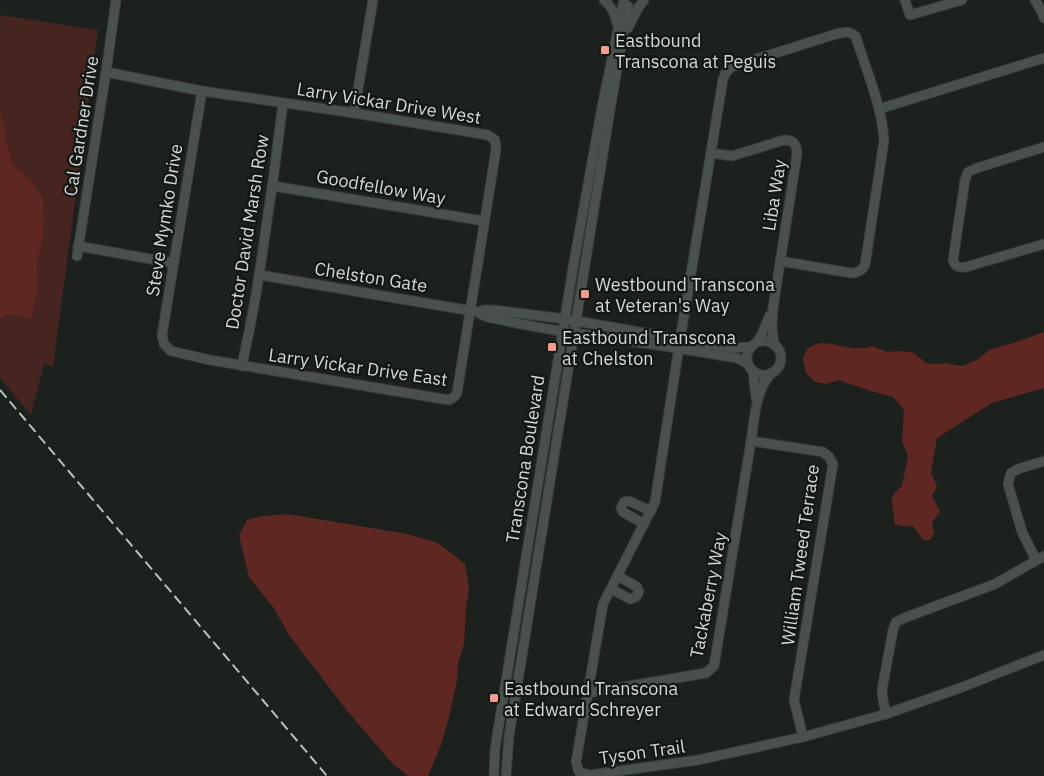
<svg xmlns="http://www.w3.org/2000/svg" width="1044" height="776" font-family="'IBM Plex Sans',sans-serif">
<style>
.green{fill:#46241f}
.water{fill:#5e2721}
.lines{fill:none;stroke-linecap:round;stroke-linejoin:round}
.minor-casing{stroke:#373b39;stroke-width:11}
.minor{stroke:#4a504c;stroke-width:9}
.rail{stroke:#babfbc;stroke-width:2;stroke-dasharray:10 5;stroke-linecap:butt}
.poi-dot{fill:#f59c90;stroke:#131814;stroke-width:2}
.labels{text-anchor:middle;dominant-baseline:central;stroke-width:4.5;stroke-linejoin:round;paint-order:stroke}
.poi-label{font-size:18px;fill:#d4d8d6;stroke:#131814;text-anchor:start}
.street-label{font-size:18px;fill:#d4d8d6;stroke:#131814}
</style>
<rect width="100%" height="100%" fill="#1c211e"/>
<path class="green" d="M0,15L98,30L53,367L44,364L31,415L0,378Z"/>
<g class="water">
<path d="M0,113L1,114L6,130V141L12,164L31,181L43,198L44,233L37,264L38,282L37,294L34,303L33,313L31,319C16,317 16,310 0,318Z"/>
<path d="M1044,332V388L992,403L937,438L931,472L937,487L932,495L940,512L932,522L934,533L930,540H923L913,526H903L894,524C896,506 884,499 902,486L908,456L902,442L904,410L893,397L871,391L838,380L827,384L815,382L806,373L803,359L807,349C811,347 817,343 821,343C839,343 855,353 872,346L887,352L899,351L914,353L926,363L936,364L946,363L962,366L977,360L989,350L1016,342Z"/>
<path d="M287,514L407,534L438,543L465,564L469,589L466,608L464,644L458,663L457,681L449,717L441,745L428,776H408L391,762L348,712L289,635L273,607L249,577L239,535L247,520L263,516Z"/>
</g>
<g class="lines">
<defs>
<g id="minor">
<path d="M604,0C612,6 615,14 617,23"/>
<path d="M905,0L910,15L962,0"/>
<path d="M1035,0L1042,12L1044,18"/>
<path d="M628,28L638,8L644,0"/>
<path d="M106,72L202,91L354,113L488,135L495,140L496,150L457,393L454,397L449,400L210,360L171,351L164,344L162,335L202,91"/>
<path d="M879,109L1044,58"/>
<path d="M354,113L373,0"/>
<path d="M1044,147L977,168L968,172L965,180L953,260C955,267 959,268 966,267L1044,244"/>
<path d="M712,153L732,156L784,140C794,140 797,145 797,154L773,308L772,327L774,345"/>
<path d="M273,186L484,221"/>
<path d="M78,246L173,263"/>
<path d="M77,256L106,72L116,0"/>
<path d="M780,261L851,273C857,273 862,271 865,265L884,141C882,105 866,70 856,37C849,30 845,32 836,34L734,66C728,68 725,73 723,79L680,340L655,502L603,604L576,762L579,772L590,775L698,760L803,737L886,714L960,688L1044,655"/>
<path d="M260,275L478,312L483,310H493L565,319L731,348L751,347"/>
<path d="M478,312C485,318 497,319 507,321C549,331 592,335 635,342C669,346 703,353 737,358L748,364"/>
<circle cx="764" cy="358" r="17"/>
<path d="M757,342L761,336L770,315"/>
<path d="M242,366C248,336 255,305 259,275C268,218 276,161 283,103"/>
<path d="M753,371L756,398"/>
<path d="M751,441L823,452L829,457L833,464L794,700L803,737"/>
<path d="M644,524L623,512L621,508L624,502L629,501L651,511"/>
<path d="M1036,560L1022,532L1008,484L1011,473L1018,469L1044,461"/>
<path d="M611,589L630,599L636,597L639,592L637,587L618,576"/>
<path d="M588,693L706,673L714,666L751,441C755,416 755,393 771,373"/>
<path d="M886,714L883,700L882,690L893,630L896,622L904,618L995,584L1044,556"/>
<path d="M494,776L495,749L499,724L574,262L602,107L624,0"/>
<path d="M506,776L509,736L610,110L628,6"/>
</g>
</defs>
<use href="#minor" class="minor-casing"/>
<use href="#minor" class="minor"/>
<path class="rail" d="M0,390L327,776"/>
</g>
<g class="poi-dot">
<rect x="600" y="45" width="10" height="10" rx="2.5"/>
<rect x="580" y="289" width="10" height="10" rx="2.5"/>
<rect x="547" y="342" width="10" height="10" rx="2.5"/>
<rect x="489" y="693" width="10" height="10" rx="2.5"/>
</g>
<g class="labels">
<g class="poi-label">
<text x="615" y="40">Eastbound<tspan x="615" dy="21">Transcona at Peguis</tspan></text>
<text x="595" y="284">Westbound Transcona<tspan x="595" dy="21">at Veteran's Way</tspan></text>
<text x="562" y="337">Eastbound Transcona<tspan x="562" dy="21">at Chelston</tspan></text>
<text x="504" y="688">Eastbound Transcona<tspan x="504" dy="21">at Edward Schreyer</tspan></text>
</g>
<g class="street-label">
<text transform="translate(389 103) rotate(9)">Larry Vickar Drive West</text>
<text transform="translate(81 126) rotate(-81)">Cal Gardner Drive</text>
<text transform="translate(381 187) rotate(10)">Goodfellow Way</text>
<text transform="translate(774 195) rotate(-81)">Liba Way</text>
<text transform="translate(164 220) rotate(-81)">Steve Mymko Drive</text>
<text transform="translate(247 232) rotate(-81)">Doctor David Marsh Row</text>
<text transform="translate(371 277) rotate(9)">Chelston Gate</text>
<text transform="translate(358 367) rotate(8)">Larry Vickar Drive East</text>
<text transform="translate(525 459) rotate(-81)">Transcona Boulevard</text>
<text transform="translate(800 555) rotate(-82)">William Tweed Terrace</text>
<text transform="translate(708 595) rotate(-79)">Tackaberry Way</text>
<text transform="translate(642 752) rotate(-8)">Tyson Trail</text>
</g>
</g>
</svg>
